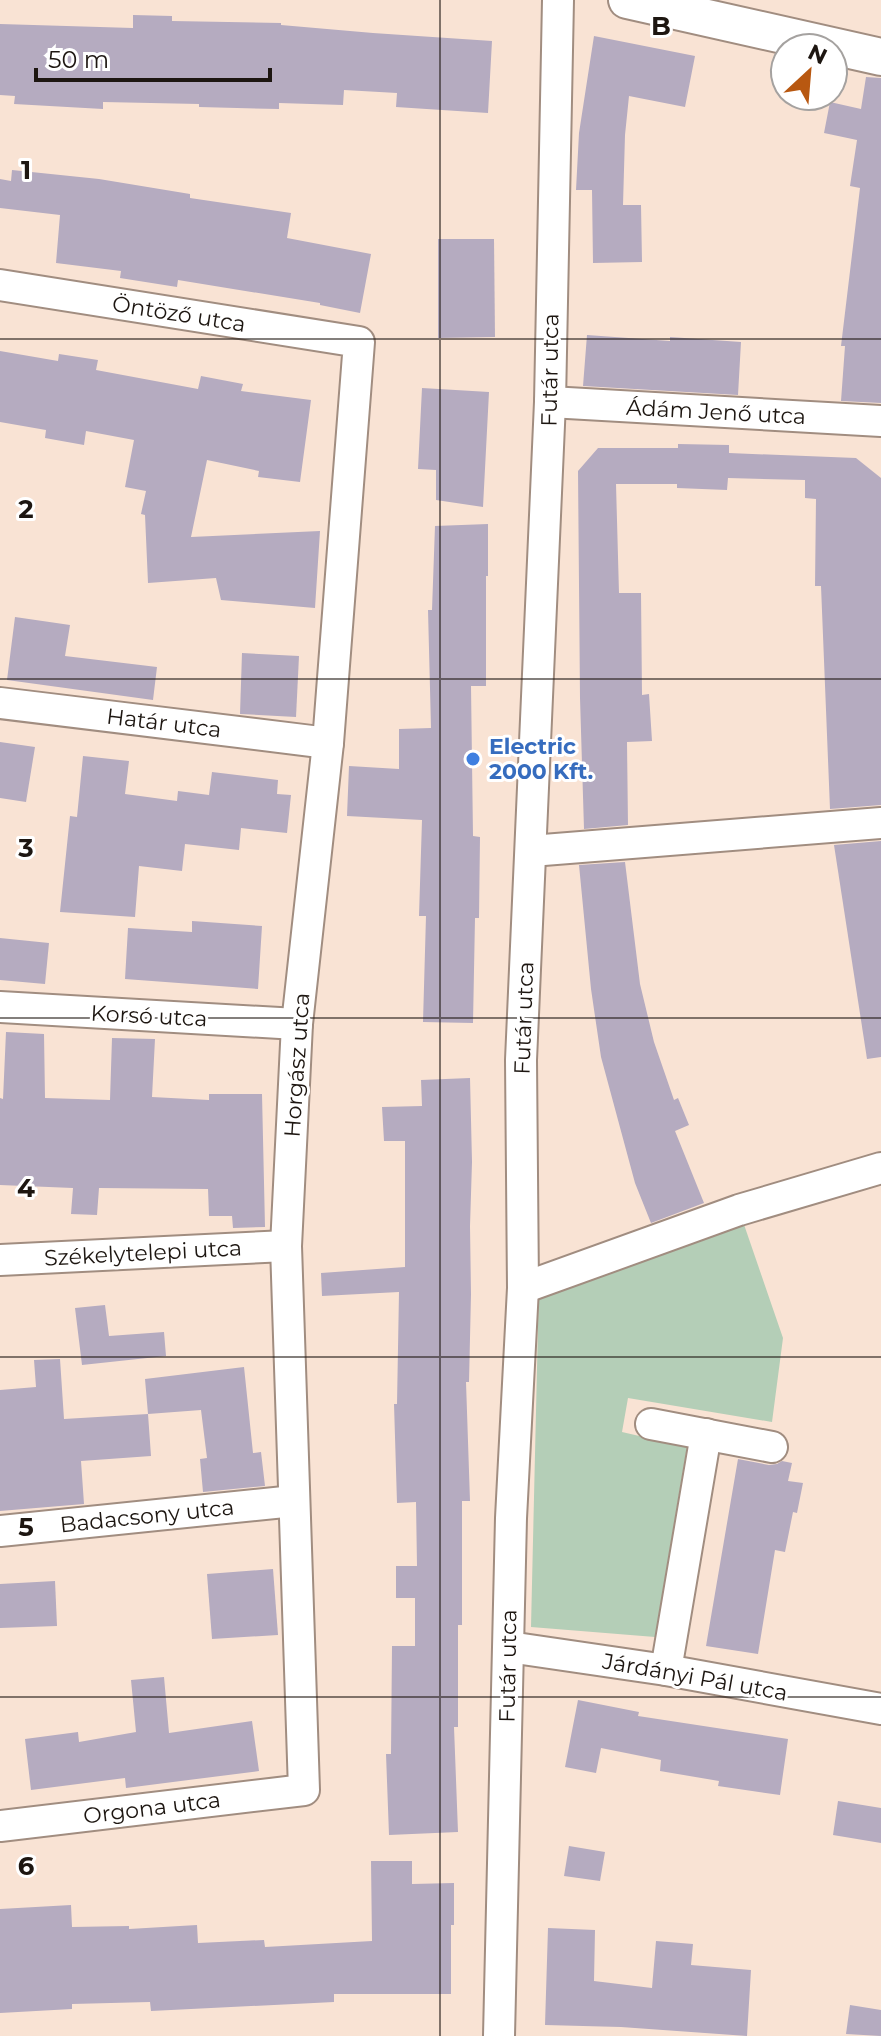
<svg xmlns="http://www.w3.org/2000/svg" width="881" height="2036" font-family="Montserrat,sans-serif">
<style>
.green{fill:#b4ceb7}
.building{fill:#b5abc0}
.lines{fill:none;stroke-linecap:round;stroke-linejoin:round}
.minor-casing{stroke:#a18d80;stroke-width:34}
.tertiary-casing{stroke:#a18d80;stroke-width:40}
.minor{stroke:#fff;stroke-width:30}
.tertiary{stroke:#fff;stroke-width:36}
.grid{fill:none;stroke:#1d1611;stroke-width:2;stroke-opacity:0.55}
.shop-dot{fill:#3f7fe0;stroke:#fff;stroke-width:3}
.labels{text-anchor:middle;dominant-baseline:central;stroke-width:6;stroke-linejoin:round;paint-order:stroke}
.street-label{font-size:22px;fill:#1d1611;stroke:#fff}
.shop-label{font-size:22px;font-weight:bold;fill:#366cbe;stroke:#fff;text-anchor:start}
.grid-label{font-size:26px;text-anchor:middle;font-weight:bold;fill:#1d1611;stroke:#fff;stroke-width:6;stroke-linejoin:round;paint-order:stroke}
</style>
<rect width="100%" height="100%" fill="#f9e3d4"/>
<path class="green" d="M739,1210L783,1338L772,1422L628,1398L622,1432L687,1447L655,1637L531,1627L539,1282Z"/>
<g class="building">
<path d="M133,15L172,16V21L281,23V25L373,33L492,41L488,113L396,107L397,93L344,90L343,105L279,103V109L199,107V104L103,102V109L14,104L15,96L0,95V24L133,28Z"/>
<path d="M594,36L695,56L685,107L629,96L625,135L623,205H641L642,262L593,263L592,190H576L579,133Z"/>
<path d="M866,77L881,78V403L841,401L845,346H841L860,188L850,186L857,140L824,133L830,102L861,109Z"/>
<path d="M12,170L99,179L190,194V198L291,213L287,238L371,254L360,313L320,305V303L178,280L177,287L120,278L121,271L56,263L60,215L0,208V179L11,181Z"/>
<path d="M438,239H494L495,337L438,338Z"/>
<path d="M587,335L670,341V337L741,342L738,395L583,386Z"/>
<path d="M0,351L58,361L59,354L98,360L96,370L198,389L201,376L243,384L241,391L311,400L300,482L258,477L259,471L207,460L191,537L320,531L315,608L221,600L216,578L148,583L145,515L141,514L146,491L125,487L134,440L86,431L84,445L45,438L46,430L0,422Z"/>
<path d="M422,388L489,392L483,507L436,500V470L418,469Z"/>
<path d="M678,444L729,445V453L856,458L881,478V805L830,809L821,586H815L816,499L805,498V480L728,478L727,490L677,488V484H616L619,593H641L642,695L649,694L652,741L627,742L628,825L584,829L580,698L578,471L598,448H678Z"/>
<path d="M488,524V576H486V686H471L473,836L480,837L479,918H475L473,1023L423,1022L426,916H419L422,820L347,816L349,766L399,769V729L431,728L428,610H432L435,526Z"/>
<path d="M15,617L70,625L65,656L157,667L153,700L7,680Z"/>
<path d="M242,653L299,656L296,717L240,714Z"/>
<path d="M0,742L35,747L26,802L0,798Z"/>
<path d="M83,756L129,761L125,794L177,801L178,791L209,795L212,772L278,780L277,794L291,795L287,833L241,828L239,850L185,844L182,871L139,866L135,917L60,912L70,816L77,817Z"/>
<path d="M881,841V1057L867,1059L834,845Z"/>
<path d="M625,862L640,984L654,1042L674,1100L678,1098L689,1125L675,1131L704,1203L651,1223L635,1183L601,1057L591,989L579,865Z"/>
<path d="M192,921L262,926L258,989L125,979L128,928L192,932Z"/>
<path d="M0,938L49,943L45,984L0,980Z"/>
<path d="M6,1032L44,1034L45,1098L110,1100L112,1038L155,1039L152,1097L209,1100V1094H262L265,1227L233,1228L232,1216H209L208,1189L99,1188L97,1215L71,1214L73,1188L0,1185V1098L3,1099Z"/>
<path d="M470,1078L472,1162L470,1226L471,1294L469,1382H466L470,1501H462V1625H458V1727H454L458,1832L389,1835L386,1754H391L392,1646H415V1598H396V1566H417L416,1502L397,1503L394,1404H397L399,1292L322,1296L321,1273L405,1267V1141H384L382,1107L422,1106L421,1080Z"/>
<path d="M105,1305L109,1336L164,1332L166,1356L82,1365L75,1308Z"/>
<path d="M60,1359L64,1419L148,1414L151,1456L81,1461L84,1504L0,1511V1390L36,1387L34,1360Z"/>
<path d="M244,1367L253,1453L261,1452L265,1486L203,1492L200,1459L207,1458L201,1410L148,1414L145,1379Z"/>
<path d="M738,1459L769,1465L777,1464L782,1461L792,1463L788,1481L803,1483L797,1513L793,1512L785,1552L775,1550L758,1654L706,1646Z"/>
<path d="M273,1569L278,1635L212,1639L207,1574Z"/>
<path d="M55,1581L57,1626L0,1628V1584Z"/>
<path d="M164,1677L169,1733L252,1721L259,1771L126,1788L125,1778L31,1790L25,1739L78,1732L79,1742L136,1732L131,1680Z"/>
<path d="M578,1700L639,1712L638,1716L788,1739L780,1795L718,1786L719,1781L660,1771L661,1760L601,1748L596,1773L565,1767Z"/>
<path d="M838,1801L881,1808V1843L833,1835Z"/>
<path d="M569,1846L605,1852L600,1881L564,1876Z"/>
<path d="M371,1861H412V1884L454,1883V1925H451V1994H334V2002L151,2011L150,2002L72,2004V2009L0,2013V1909L71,1905L72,1927L129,1926V1929L197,1925L198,1943L264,1940L265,1947L372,1941Z"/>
<path d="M548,1928L595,1930L594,1981L652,1988L656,1941L693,1944L691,1965L751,1970L747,2036L621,2027L545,2025Z"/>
<path d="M850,2005L881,2010V2036L846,2034Z"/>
</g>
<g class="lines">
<defs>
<g id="minor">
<path d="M0,285L359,342L328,743L297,1024L286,1246L304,1790L0,1826"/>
<path d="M550,402L881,421"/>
<path d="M0,703L328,743"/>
<path d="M531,851L881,823"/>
<path d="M0,1007L297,1024"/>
<path d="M0,1260L286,1246"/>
<path d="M523,1288L739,1210L881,1168"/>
<path d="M651,1424L772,1447"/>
<path d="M0,1531L294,1501"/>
<path d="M509,1647L666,1670L881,1709"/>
<path d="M666,1670L706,1434"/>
<path d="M499,2036L511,1518L523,1288L521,1060L550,402L558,0"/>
</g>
<path id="tertiary" d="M627,0L881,57"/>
</defs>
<use href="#minor" class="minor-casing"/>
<use href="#tertiary" class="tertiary-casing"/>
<use href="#minor" class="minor"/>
<use href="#tertiary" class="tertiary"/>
</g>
<path class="grid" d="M440,0V2036M0,339H881M0,679H881M0,1018H881M0,1357H881M0,1697H881"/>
<circle class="shop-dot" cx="473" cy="759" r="8"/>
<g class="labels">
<g class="street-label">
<text transform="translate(179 314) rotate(9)">Öntöző utca</text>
<text transform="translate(550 370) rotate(-89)">Futár utca</text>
<text transform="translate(716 412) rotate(3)">Ádám Jenő utca</text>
<text transform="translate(164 723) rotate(7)">Határ utca</text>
<text transform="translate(149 1016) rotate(3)">Korsó utca</text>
<text transform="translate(524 1018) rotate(-88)">Futár utca</text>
<text transform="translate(297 1065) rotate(-86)">Horgász utca</text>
<text transform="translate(143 1253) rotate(-3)">Székelytelepi utca</text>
<text transform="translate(147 1516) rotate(-6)">Badacsony utca</text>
<text transform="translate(508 1666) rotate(-89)">Futár utca</text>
<text transform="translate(695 1677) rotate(10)">Járdányi Pál utca</text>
<text transform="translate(152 1808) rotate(-7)">Orgona utca</text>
</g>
<g class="shop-label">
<text x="489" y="746">Electric<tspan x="489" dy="25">2000 Kft.</tspan></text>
</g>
</g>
<g class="grid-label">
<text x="661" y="35">B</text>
<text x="26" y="179">1</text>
<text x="26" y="518">2</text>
<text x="26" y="857">3</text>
<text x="26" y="1197">4</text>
<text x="26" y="1536">5</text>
<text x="26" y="1875">6</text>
</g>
<g transform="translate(809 72) rotate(26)"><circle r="38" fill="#ffffff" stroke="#a5a2a0" stroke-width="2"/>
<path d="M0-6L14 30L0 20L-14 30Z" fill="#b85811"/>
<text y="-12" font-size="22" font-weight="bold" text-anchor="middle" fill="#1d1611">N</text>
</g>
<path d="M36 68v12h234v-12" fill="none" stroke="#1d1611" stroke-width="4"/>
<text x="48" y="68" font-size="24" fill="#1d1611" stroke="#ffffff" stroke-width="6" paint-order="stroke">50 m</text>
</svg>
